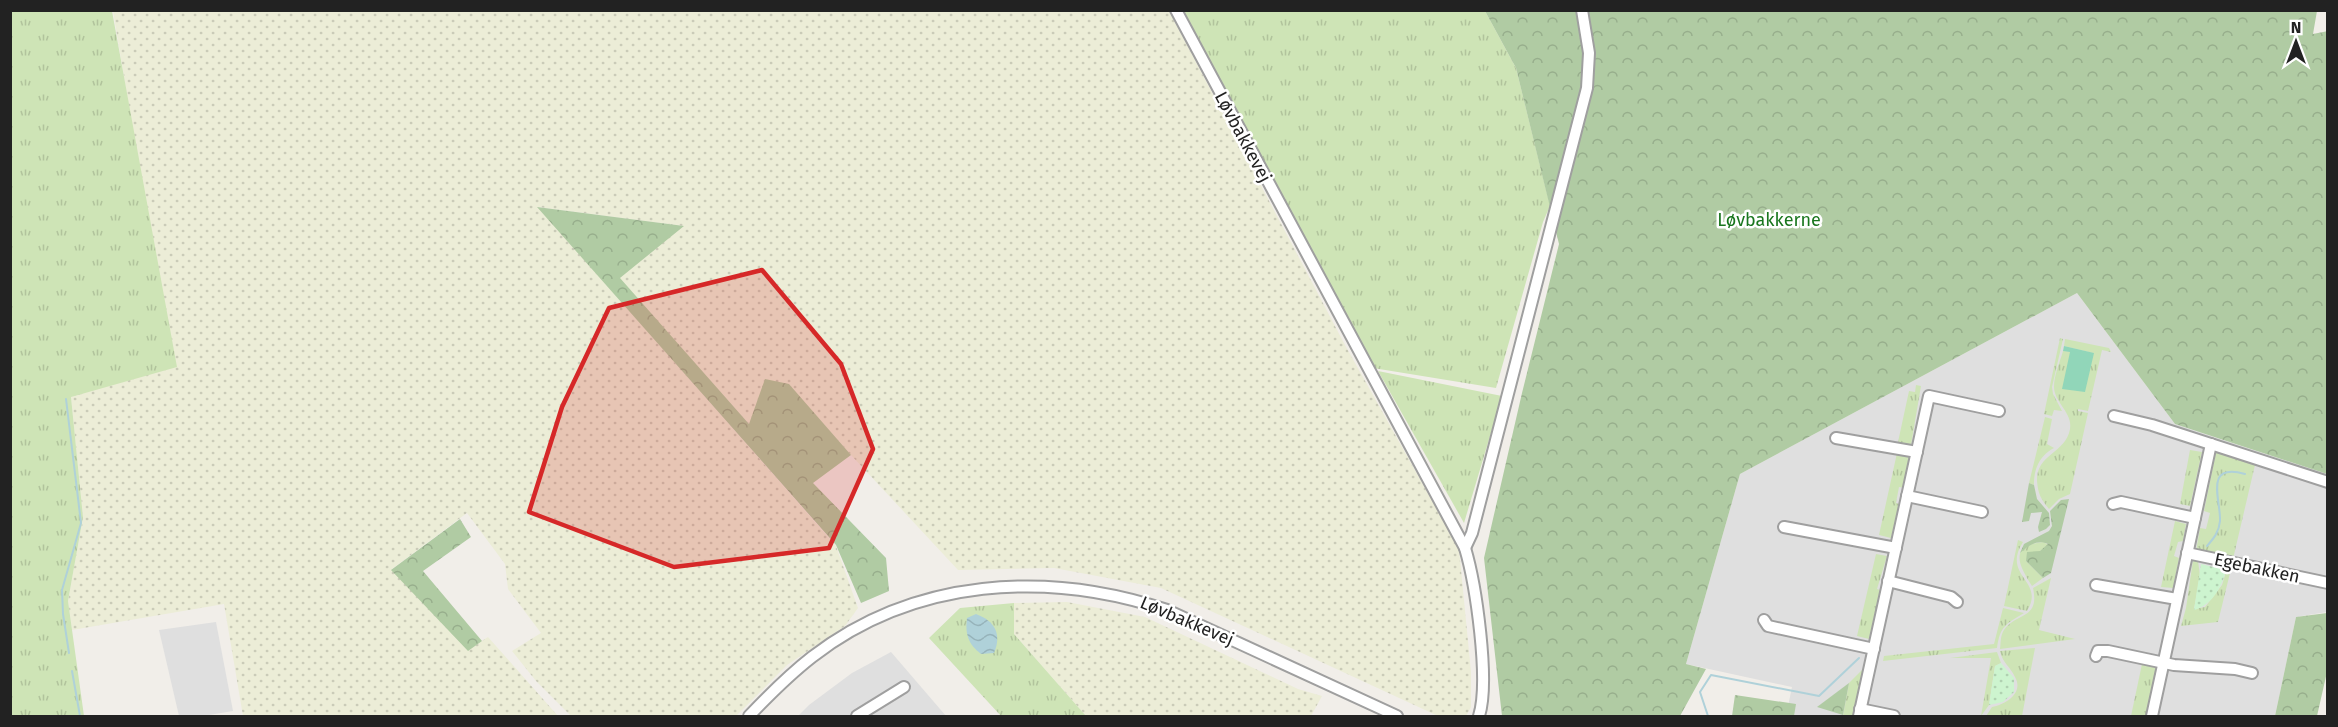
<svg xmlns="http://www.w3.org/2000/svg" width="2338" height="727" font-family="'Fira Sans',sans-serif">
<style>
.residential{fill:#dfdfdf}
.farmland{fill:url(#farmland-dots)}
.grass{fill:url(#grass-tufts)}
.forest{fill:url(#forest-crowns)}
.park{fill:url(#park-dots)}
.pitch{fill:#91d6b9}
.water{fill:url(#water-waves)}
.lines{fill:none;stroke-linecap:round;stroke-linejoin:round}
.stream{stroke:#afd1d9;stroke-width:2}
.minor-casing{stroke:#9f9f9f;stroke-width:14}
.minor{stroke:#fff;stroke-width:10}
.marked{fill:#d62828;fill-opacity:0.2;stroke:#d62828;stroke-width:4.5;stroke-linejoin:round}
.labels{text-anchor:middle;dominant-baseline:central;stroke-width:5;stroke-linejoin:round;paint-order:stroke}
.street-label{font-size:18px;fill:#222;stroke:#fff}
.park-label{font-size:18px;fill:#19761e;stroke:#fff}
</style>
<defs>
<pattern id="farmland-dots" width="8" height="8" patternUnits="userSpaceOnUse" patternTransform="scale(1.5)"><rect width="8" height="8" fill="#ecedd7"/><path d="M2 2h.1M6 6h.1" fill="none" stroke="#cacbb8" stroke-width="1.8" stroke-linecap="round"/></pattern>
<pattern id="grass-tufts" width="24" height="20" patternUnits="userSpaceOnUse" patternTransform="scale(1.5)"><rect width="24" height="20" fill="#cee4b6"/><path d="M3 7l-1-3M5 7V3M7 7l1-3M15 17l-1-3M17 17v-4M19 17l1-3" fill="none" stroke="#b1c39c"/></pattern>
<pattern id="forest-crowns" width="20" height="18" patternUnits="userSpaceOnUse" patternTransform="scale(1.5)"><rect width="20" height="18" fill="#b0cba3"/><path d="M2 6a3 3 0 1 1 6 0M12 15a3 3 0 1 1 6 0" fill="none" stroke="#97ae8c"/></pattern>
<pattern id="park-dots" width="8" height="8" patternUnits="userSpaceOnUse" patternTransform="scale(1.5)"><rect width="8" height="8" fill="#cdf4cf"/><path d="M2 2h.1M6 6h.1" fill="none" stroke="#b0d1b1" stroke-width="1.8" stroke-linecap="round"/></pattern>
<pattern id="water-waves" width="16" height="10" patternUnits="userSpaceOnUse" patternTransform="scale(1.5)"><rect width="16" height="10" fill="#afd1d9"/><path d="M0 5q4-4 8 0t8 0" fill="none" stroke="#96b3ba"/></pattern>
</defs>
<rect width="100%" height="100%" fill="#f1eee9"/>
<g class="residential">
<path d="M2077,293L2175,424L2327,474V612L2296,617L2275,716H1786L1792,687L1686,664L1740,474Z"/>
<path d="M216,622L233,711L203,716H179L159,630Z"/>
<path d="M891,652L946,716H798L809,705L852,673Z"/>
</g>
<g class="farmland">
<path d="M113,11H1169L1345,345L1459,549L1471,672V707L1466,716H1438L1161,588L1054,568L958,570L851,455L789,385L749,424L619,278L683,226L538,207L836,546L858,608L845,626L787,665L736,716H571L536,681L512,651L541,633L508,589L505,564L467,513L392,569L468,650L488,637L558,716H243L224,604L72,630L68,601L83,517L71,397L135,143Z"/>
<path d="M1067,602L1145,617L1298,689L1322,696L1311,716H1086L1014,634V603Z"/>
</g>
<g class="grass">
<path d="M10,11H112L177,367L71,397L83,517L68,601L84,716H11Z"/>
<path d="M1184,11H1485L1516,68L1550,206L1543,222L1496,388L1373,368Z"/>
<path d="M2060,338L2063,339L2052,387L2053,394L2062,411L2054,410L2052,416L2044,414Z"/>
<path d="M2065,339L2109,348L2111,352L2102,350L2088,411L2078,409V411L2088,413L2070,494L2059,499L2049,509C2041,499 2038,494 2037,481C2036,454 2066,453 2070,429C2073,413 2054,402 2054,387C2054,375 2060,362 2063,351L2093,353L2064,346Z"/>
<path d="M1378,371L1502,396L1464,523Z"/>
<path d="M1916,385L1921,386L1911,445L1898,442L1909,391L1915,392Z"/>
<path d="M2045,417L2052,419L2047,444L2054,448C2039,456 2034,469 2034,485L2029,483Z"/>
<path d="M2190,450L2202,452L2190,506L2180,504Z"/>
<path d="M2216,452L2255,465L2233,559L2196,551L2200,528L2206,529L2210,513L2204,511Z"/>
<path d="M1897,453L1911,457L1905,488L1899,487L1896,503L1899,504L1891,538L1879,535Z"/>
<path d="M2175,521L2186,524L2183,541L2178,542L2174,556L2179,558L2173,588L2161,587Z"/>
<path d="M2018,540L2023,542C2001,577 2046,580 2027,611L2004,606Z"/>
<path d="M2043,542L2049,545L2026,561L2043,578L2032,586C2018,564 2009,546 2043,542Z"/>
<path d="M1876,554L1887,556L1877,589L1880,590L1869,639L1857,636Z"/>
<path d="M2193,560L2198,561L2200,575L2194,609L2205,607L2222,585L2226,572L2230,573L2218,622L2181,626L2186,608Z"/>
<path d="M2051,578L2039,630L2075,639L2000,649C2001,643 2000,636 2004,630C2016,612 2040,620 2033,588Z"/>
<path d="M1014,603V634L1086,716H1001L929,638L960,608Z"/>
<path d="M2003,608L2024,613C2006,624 2000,626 1997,648L1883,661L1884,656L1994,644Z"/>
<path d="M2035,648L2022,716H1986L1992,707C2006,704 2024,693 2015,677C2010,666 2003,664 2000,651Z"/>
<path d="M1997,652L2001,663L1995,666L1989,705L1981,716L1991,658H1950Z"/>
<path d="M2142,664L2156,668L2146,716H2131Z"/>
<path d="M1864,668L1853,716H1843L1849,683Z"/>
</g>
<g class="forest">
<path d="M1485,11H2317L2313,34L2328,31L2327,474L2175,424L2077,293L1740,474L1686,664L1706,669L1680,716H1502L1484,558L1522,393L1559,244L1516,68Z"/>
<path d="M537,207L684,226L620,278L749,424L765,379L789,384L851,455L813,483L886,558L889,591L861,603L836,545Z"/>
<path d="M2029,483L2034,485L2037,499L2049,513L2050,525L2046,529L2039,532L2038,527L2042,512L2031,513L2029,521L2022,522Z"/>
<path d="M2069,499L2051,573L2043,578L2026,561L2027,552L2040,551L2048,544C2037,539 2028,546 2020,553L2024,544L2049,531L2052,526L2050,511L2061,500Z"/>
<path d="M460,519L471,537L423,571L482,641L468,651L391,570Z"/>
<path d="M2327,613V672L2317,716H2275L2296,617Z"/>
<path d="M1849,683L1843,715L1817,707Z"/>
<path d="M1735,695L1796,704L1794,716H1732Z"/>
</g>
<g class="park">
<path d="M2201,564L2226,570C2222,587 2212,605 2194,610Z"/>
<path d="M2001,663L2014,678V692L2003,702L1989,705L1995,666Z"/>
</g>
<path class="pitch" d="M2064,346L2094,353L2085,392L2062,389L2070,352L2063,351Z"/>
<path class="water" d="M976,614C995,621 1002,634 994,653L981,654C968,644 965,634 967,618Z"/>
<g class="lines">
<g class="stream">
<path d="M66,399L81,523L62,590L63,614L69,653"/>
<path d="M2207,546C2214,538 2219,532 2220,521C2221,500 2203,462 2245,474"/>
<path d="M72,671L80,716"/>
<path d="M1708,716L1700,692L1711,675L1819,696L1859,658"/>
</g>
<defs>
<g id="minor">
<path d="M1176,10L1465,548C1476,585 1490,681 1479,716"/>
<path d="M2114,416L2152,425L2328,482"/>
<path d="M1836,438L1917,452"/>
<path d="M1907,496L1982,512"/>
<path d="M2113,504L2121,502L2195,518"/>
<path d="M1784,527L1896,548"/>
<path d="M1465,548L1472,533L1587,88L1589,53L1582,10"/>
<path d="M2187,553L2328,583"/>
<path d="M1888,581L1951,597L1957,602"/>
<path d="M2096,585L2177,599"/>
<path d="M1764,620L1768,626L1874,649"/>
<path d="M2096,656L2098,651H2108L2174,665L2235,669L2252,673"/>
<path d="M1860,709L1894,716"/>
<path d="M749,716C769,695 789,675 812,657C914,578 1047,570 1167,610L1397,716"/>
<path d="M857,716L904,687"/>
<path d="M1859,716L1929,396L1999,411"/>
<path d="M2152,716L2211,444"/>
</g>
</defs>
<use href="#minor" class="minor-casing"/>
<use href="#minor" class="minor"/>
</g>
<path class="marked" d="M762,270L841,364L873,449L829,548L674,567L529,512L562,407L609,308Z"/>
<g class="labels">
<g class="street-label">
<text transform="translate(1243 137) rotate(62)">Løvbakkevej</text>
<text transform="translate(2257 568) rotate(12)">Egebakken</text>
<text transform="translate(1187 621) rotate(23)">Løvbakkevej</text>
</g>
<g class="park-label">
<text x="1769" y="220">Løvbakkerne</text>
</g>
</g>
<rect width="2338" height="727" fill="none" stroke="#222222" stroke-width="24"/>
<g transform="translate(2296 42)" stroke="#ffffff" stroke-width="4.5" paint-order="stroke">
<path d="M0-4.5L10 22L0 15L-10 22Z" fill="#222222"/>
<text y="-9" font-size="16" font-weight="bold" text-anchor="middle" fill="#222222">N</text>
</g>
</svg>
